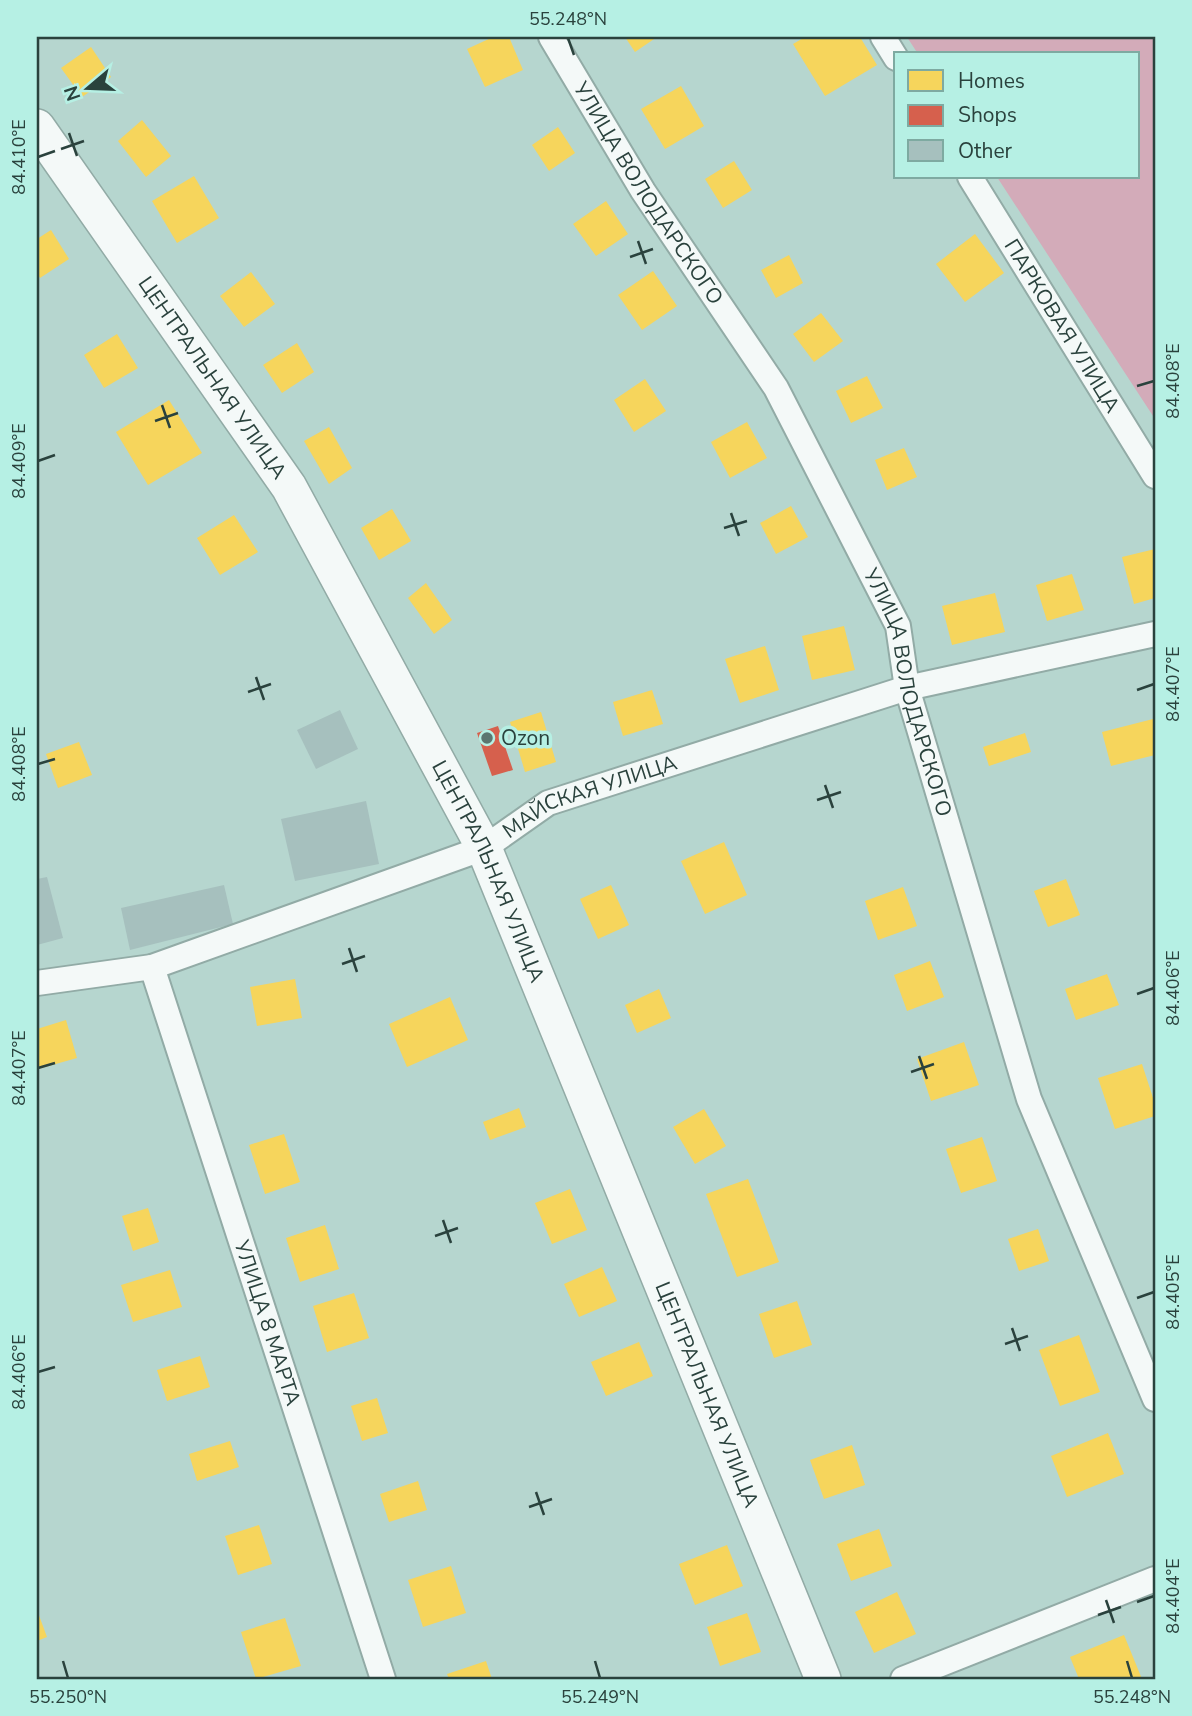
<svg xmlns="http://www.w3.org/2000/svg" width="1192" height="1716" font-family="'Nunito Sans',sans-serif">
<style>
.green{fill:#d3abb9}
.homes{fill:#f6d55c}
.shops{fill:#d6604d}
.building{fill:#a6c0be}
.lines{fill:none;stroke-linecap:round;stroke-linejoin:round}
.street-casing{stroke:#92aba6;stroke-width:28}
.secondary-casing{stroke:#92aba6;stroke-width:38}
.street{stroke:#f4f9f8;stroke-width:24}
.secondary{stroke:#f4f9f8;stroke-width:35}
.ticks{fill:none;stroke:#2a423d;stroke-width:2.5}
.poi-dot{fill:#5b7670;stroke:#b6f0e4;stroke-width:2.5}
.labels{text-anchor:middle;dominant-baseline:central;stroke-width:7;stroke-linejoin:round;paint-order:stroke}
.street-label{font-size:21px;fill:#2a423d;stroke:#b6f0e4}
.poi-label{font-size:21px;fill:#2a423d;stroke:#b6f0e4;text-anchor:start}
.neatline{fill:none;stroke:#2a423d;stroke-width:2.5}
.ticks-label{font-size:18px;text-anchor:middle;fill:#2a423d}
</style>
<rect width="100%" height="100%" fill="#b6d6cf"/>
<path class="green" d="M907,37H1155V419L997,177H1138V54H918Z"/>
<g class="homes">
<path d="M493,37H509L523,70L485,87L467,49Z"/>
<path d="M625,37H657L635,52Z"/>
<path d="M805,37H860L877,65L825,96L793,44Z"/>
<path d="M91,47L111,77L82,97L61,68Z"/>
<path d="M681,86L704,126L665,149L641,109Z"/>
<path d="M142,120L171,156L146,177L118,141Z"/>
<path d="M558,127L575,153L549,171L532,145Z"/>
<path d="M734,161L752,190L723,208L705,179Z"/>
<path d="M194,176L219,218L177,243L152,201Z"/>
<path d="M606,201L628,234L596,256L573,224Z"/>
<path d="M51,230L69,259L40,278L37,273V239Z"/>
<path d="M975,234L1004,273L965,302L936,264Z"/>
<path d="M789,255L803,283L776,298L761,270Z"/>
<path d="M653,271L677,306L642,330L618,295Z"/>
<path d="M251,272L275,304L244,327L220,296Z"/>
<path d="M821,313L843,341L814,362L793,334Z"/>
<path d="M117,334L138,368L104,388L84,355Z"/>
<path d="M297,343L314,372L282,393L263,365Z"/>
<path d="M867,376L883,408L851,423L836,391Z"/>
<path d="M645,379L666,411L634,432L614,400Z"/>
<path d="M169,400L202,453L148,485L116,432Z"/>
<path d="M747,422L767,458L730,478L711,442Z"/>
<path d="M329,427L352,468L329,484L304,441Z"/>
<path d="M904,448L917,477L887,490L875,460Z"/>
<path d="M791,506L808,537L776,554L760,523Z"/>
<path d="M392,509L411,541L379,560L361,528Z"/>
<path d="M234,515L258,552L220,575L197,538Z"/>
<path d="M1155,549V598L1134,604L1122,557Z"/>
<path d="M1072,574L1084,610L1047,621L1036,585Z"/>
<path d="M426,583L452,620L434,634L408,598Z"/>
<path d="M995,593L1005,632L952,645L942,606Z"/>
<path d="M844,626L855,670L812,680L802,636Z"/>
<path d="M765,646L779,690L740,703L725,659Z"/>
<path d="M652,690L663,724L623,736L613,702Z"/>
<path d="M541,712L556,762L525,772L510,722Z"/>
<path d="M1153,719L1155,729V755L1111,766L1102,732Z"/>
<path d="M1025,733L1031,752L989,766L983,747Z"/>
<path d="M79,742L92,775L58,788L46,754Z"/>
<path d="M724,842L747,895L705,914L681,861Z"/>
<path d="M1066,879L1080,915L1048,927L1034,891Z"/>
<path d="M611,885L629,925L598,939L580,899Z"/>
<path d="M903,887L917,926L878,940L865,901Z"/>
<path d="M930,961L944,997L907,1011L894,975Z"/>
<path d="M1107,974L1119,1005L1076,1020L1065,989Z"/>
<path d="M295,979L302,1018L257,1026L250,987Z"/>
<path d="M659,989L671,1018L637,1033L625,1005Z"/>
<path d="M450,997L468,1040L407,1067L389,1024Z"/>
<path d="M66,1020L77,1058L38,1069L37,1029Z"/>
<path d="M964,1042L979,1085L931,1101L917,1059Z"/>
<path d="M1142,1064L1155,1104V1116L1115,1129L1098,1078Z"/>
<path d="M519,1108L526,1127L490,1140L483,1122Z"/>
<path d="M704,1109L726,1146L695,1164L673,1127Z"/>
<path d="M284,1134L300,1182L265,1194L249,1145Z"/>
<path d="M982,1137L997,1181L961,1193L946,1149Z"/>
<path d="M748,1179L779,1262L737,1277L706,1194Z"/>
<path d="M570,1189L587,1230L552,1244L535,1203Z"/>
<path d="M148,1208L159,1242L133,1251L122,1216Z"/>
<path d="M325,1225L339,1269L300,1282L286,1238Z"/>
<path d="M1038,1229L1049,1261L1019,1271L1008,1239Z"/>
<path d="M602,1267L617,1301L579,1317L564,1284Z"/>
<path d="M170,1270L182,1307L133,1322L121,1285Z"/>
<path d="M354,1293L369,1338L327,1352L313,1306Z"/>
<path d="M797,1301L812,1345L774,1358L759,1314Z"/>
<path d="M1079,1335L1100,1392L1060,1406L1039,1350Z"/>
<path d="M639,1342L653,1376L606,1396L591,1362Z"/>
<path d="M200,1356L210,1387L167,1401L157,1370Z"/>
<path d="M377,1398L388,1433L362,1441L351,1406Z"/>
<path d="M1108,1433L1124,1474L1067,1497L1051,1456Z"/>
<path d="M230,1441L239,1467L197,1481L189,1454Z"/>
<path d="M852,1445L865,1485L824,1499L810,1460Z"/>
<path d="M418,1481L427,1510L389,1522L380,1494Z"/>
<path d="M259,1525L272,1564L238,1575L225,1536Z"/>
<path d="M879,1529L892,1566L851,1581L837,1544Z"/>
<path d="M727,1545L743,1586L695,1605L679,1564Z"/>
<path d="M451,1566L466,1613L423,1627L408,1580Z"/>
<path d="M897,1592L916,1634L874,1653L855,1612Z"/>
<path d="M37,1610L47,1637L37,1641Z"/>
<path d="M747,1613L761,1652L720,1666L707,1627Z"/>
<path d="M285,1618L301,1666L256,1679L241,1632Z"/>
<path d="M1124,1635L1142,1679H1079L1070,1657Z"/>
<path d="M486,1661L492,1679H449L447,1674Z"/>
</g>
<path class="shops" d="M498,726L513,770L492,776L477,733Z"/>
<g class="building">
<path d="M340,710L358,749L316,769L297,730Z"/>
<path d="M366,801L379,864L295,881L281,819Z"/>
<path d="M47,877L63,938L37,945V879Z"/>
<path d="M224,885L233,924L130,950L121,908Z"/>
</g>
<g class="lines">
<defs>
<g id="street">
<path id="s1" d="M551,37L643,191L776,388L898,626L907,688L1029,1099L1155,1399"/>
<path d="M883,37L896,58"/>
<path id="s2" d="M970,177L1155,476"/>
<path id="s3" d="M152,967L383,1679"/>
<path id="s4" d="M37,983L152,967L484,848L548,803L907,688L1155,634"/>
<path d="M903,1679L1155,1579"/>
</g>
<g id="secondary">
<path id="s5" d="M37,127L289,487L484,848L823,1679"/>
</g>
</defs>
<use href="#street" class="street-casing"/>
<use href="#secondary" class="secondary-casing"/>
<use href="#street" class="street"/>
<use href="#secondary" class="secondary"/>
</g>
<path class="ticks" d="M568,38L574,55M69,133L77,156M61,149L84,141M38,157L55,151M638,241L646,264M630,257L653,249M1137,386L1154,381M162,405L170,428M155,421L178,413M38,461L55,455M731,513L739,536M724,528L747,521M256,677L264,700M1137,690L1154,684M248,692L271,684M38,764L55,759M825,785L833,808M817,800L841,792M349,948L357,972M342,964L365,956M1137,994L1154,988M919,1056L927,1079M38,1068L55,1063M911,1072L934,1064M443,1220L451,1243M435,1236L458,1228M1137,1298L1154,1292M1012,1328L1020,1351M1005,1344L1028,1336M38,1372L55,1367M536,1492L544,1515M529,1507L552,1499M1106,1600L1114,1623M1137,1602L1154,1596M1098,1615L1121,1607M63,1661L68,1678M595,1661L600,1678M1127,1661L1132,1678"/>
<circle class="poi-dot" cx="487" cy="738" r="7"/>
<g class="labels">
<g class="street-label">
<text stroke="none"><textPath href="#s1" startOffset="184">УЛИЦА ВОЛОДАРСКОГО</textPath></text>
<text stroke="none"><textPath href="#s2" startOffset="175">ПАРКОВАЯ УЛИЦА</textPath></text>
<text stroke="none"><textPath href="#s5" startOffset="306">ЦЕНТРАЛЬНАЯ УЛИЦА</textPath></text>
<text stroke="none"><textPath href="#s1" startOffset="751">УЛИЦА ВОЛОДАРСКОГО</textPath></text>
<text stroke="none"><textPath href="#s4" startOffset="588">МАЙСКАЯ УЛИЦА</textPath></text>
<text stroke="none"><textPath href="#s5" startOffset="873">ЦЕНТРАЛЬНАЯ УЛИЦА</textPath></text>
<text stroke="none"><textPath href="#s3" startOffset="374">УЛИЦА 8 МАРТА</textPath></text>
<text stroke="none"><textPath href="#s5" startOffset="1440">ЦЕНТРАЛЬНАЯ УЛИЦА</textPath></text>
</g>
<g class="poi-label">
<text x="501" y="738">Ozon</text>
</g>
</g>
<rect width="1192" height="1716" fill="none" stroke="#b6f0e4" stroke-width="77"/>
<rect x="894" y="52" width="245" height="126" fill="#b6f0e4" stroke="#7eaaa1" stroke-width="2"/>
<rect x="908" y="70" width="35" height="21" fill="#f6d55c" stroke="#7eaaa1" stroke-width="2"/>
<text x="958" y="88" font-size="21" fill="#2a423d">Homes</text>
<rect x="908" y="105" width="35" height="21" fill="#d6604d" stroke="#7eaaa1" stroke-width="2"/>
<text x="958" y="122" font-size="21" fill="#2a423d">Shops</text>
<rect x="908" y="140" width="35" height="21" fill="#a6c0be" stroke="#7eaaa1" stroke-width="2"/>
<text x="958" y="158" font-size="21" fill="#2a423d">Other</text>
<g transform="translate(88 88) rotate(251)" stroke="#b6f0e4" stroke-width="5" paint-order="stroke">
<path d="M0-5L12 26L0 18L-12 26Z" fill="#2a423d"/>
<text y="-10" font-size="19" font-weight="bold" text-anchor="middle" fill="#2a423d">N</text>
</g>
<rect x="38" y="38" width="1116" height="1640" class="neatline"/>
<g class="ticks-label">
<text x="568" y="25">55.248°N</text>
<text transform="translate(19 157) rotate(-90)" y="6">84.410°E</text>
<text transform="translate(1173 381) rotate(-90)" y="6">84.408°E</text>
<text transform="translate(19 461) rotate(-90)" y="6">84.409°E</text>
<text transform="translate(1173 684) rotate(-90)" y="6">84.407°E</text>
<text transform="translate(19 764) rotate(-90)" y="6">84.408°E</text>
<text transform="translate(1173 988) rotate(-90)" y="6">84.406°E</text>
<text transform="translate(19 1068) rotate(-90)" y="6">84.407°E</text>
<text transform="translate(1173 1292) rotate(-90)" y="6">84.405°E</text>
<text transform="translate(19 1372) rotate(-90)" y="6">84.406°E</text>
<text transform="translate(1173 1596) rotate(-90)" y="6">84.404°E</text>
<text x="68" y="1703">55.250°N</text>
<text x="600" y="1703">55.249°N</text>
<text x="1132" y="1703">55.248°N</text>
</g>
</svg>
